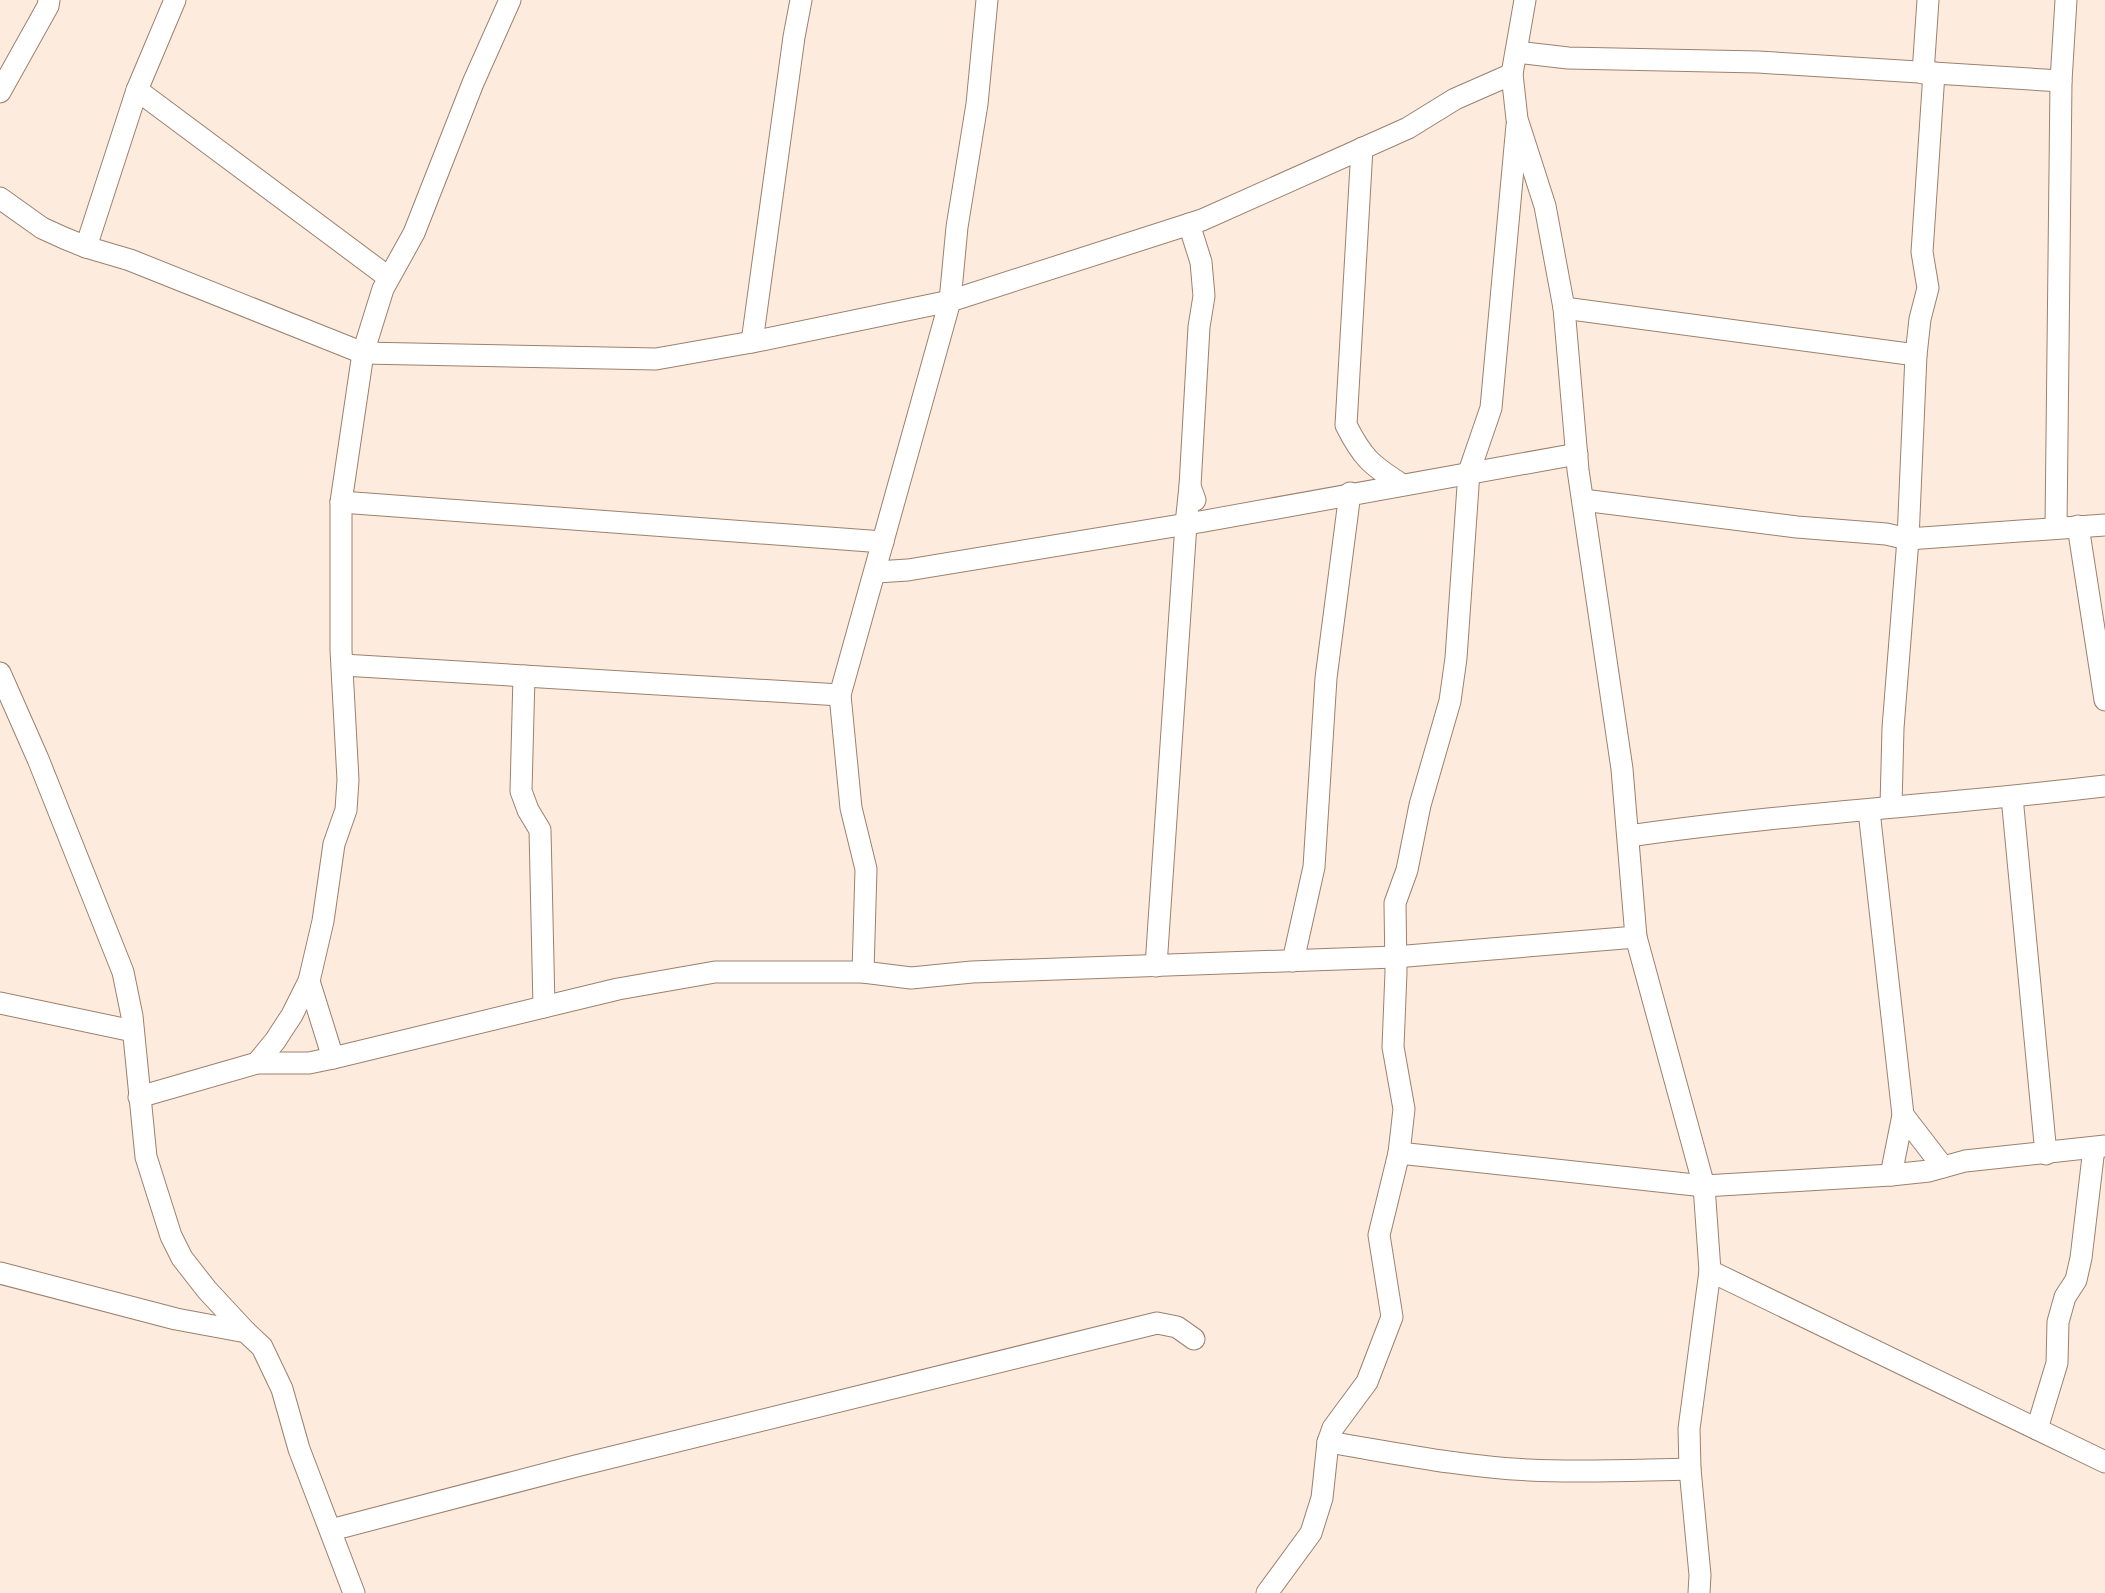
<svg xmlns="http://www.w3.org/2000/svg" width="2105" height="1593" font-family="'Fira Sans Condensed',sans-serif">
<style>
.lines{fill:none;stroke-linecap:round;stroke-linejoin:round}
.street-casing{stroke:#9c816d;stroke-width:23}
.street{stroke:#fff;stroke-width:21}
</style>
<rect width="100%" height="100%" fill="#fdebde"/>
<g class="lines">
<defs>
<g id="street">
<path d="M1525,0L1512,74L1517,119L1545,206L1564,308L1578,470L1622,769L1636,937L1704,1186L1710,1271L1689,1429L1690,1469L1700,1575L1699,1593"/>
<path d="M1517,52L1568,58L1758,62L2061,81"/>
<path d="M1923,73L1928,0"/>
<path d="M137,90L388,277"/>
<path d="M0,92L48,6L49,0"/>
<path d="M1362,148L1346,425C1362,457 1371,465 1401,484"/>
<path d="M0,198L42,228L64,238L86,247L130,260L363,353L656,359L752,342L950,301L1202,220L1408,128L1455,99L1512,74"/>
<path d="M1189,224L1201,262L1204,296L1199,327L1190,486L1195,500"/>
<path d="M86,247L137,90L175,0"/>
<path d="M1564,308L1916,355"/>
<path d="M752,342L794,37L801,0"/>
<path d="M1583,500L1797,527L1886,534L1908,539L2105,525"/>
<path d="M341,502L883,542"/>
<path d="M2078,526L2105,700"/>
<path d="M2056,528L2061,81L2066,0"/>
<path d="M876,572L908,570L1205,521L1577,454"/>
<path d="M343,665L840,695"/>
<path d="M0,673L38,759L123,972L132,1016L146,1157L171,1236L182,1258L207,1290L246,1332"/>
<path d="M524,676L521,791L528,810L540,830L544,1007"/>
<path d="M2012,797L2046,1154"/>
<path d="M1891,806L1893,728L1908,539L1916,355L1920,319L1928,288L1922,252L1934,73"/>
<path d="M1869,811L1903,1115L1891,1175"/>
<path d="M1629,836C1787,813 1947,805 2105,786"/>
<path d="M1293,961L1314,867L1326,678L1350,493"/>
<path d="M1156,966L1186,524L1190,486"/>
<path d="M863,972L866,869L851,808L840,695L950,301L957,227L977,104L987,0"/>
<path d="M309,981L333,1058"/>
<path d="M0,1003L133,1031"/>
<path d="M257,1063L275,1041L292,1015L309,981L323,921L334,844L346,810L348,780L341,650V502L363,353L383,289L414,233L473,83L510,0"/>
<path d="M139,1097L257,1063H309L333,1058L618,989L715,972H863L911,978L972,972L1395,957L1636,937"/>
<path d="M1903,1115L1943,1167"/>
<path d="M1399,1153L1704,1186L1891,1175L1929,1171L1965,1161L2105,1146"/>
<path d="M1710,1271L2105,1462"/>
<path d="M0,1273L176,1319L246,1332L262,1347L282,1389L299,1449L354,1593"/>
<path d="M2037,1429L2057,1363L2058,1322L2065,1297L2076,1280L2081,1258L2094,1148"/>
<path d="M1328,1442C1395,1453 1462,1467 1529,1470C1583,1473 1636,1470 1690,1469"/>
<path d="M331,1530L576,1466L1157,1323L1177,1327L1194,1339"/>
<path d="M1267,1593L1311,1533L1322,1498L1328,1442L1333,1428L1367,1382L1392,1317L1379,1235L1399,1153L1404,1109L1393,1047L1396,972L1395,903L1407,870L1420,805L1450,701L1456,658L1469,472L1491,408L1517,125"/>
</g>
</defs>
<use href="#street" class="street-casing"/>
<use href="#street" class="street"/>
</g>
</svg>
